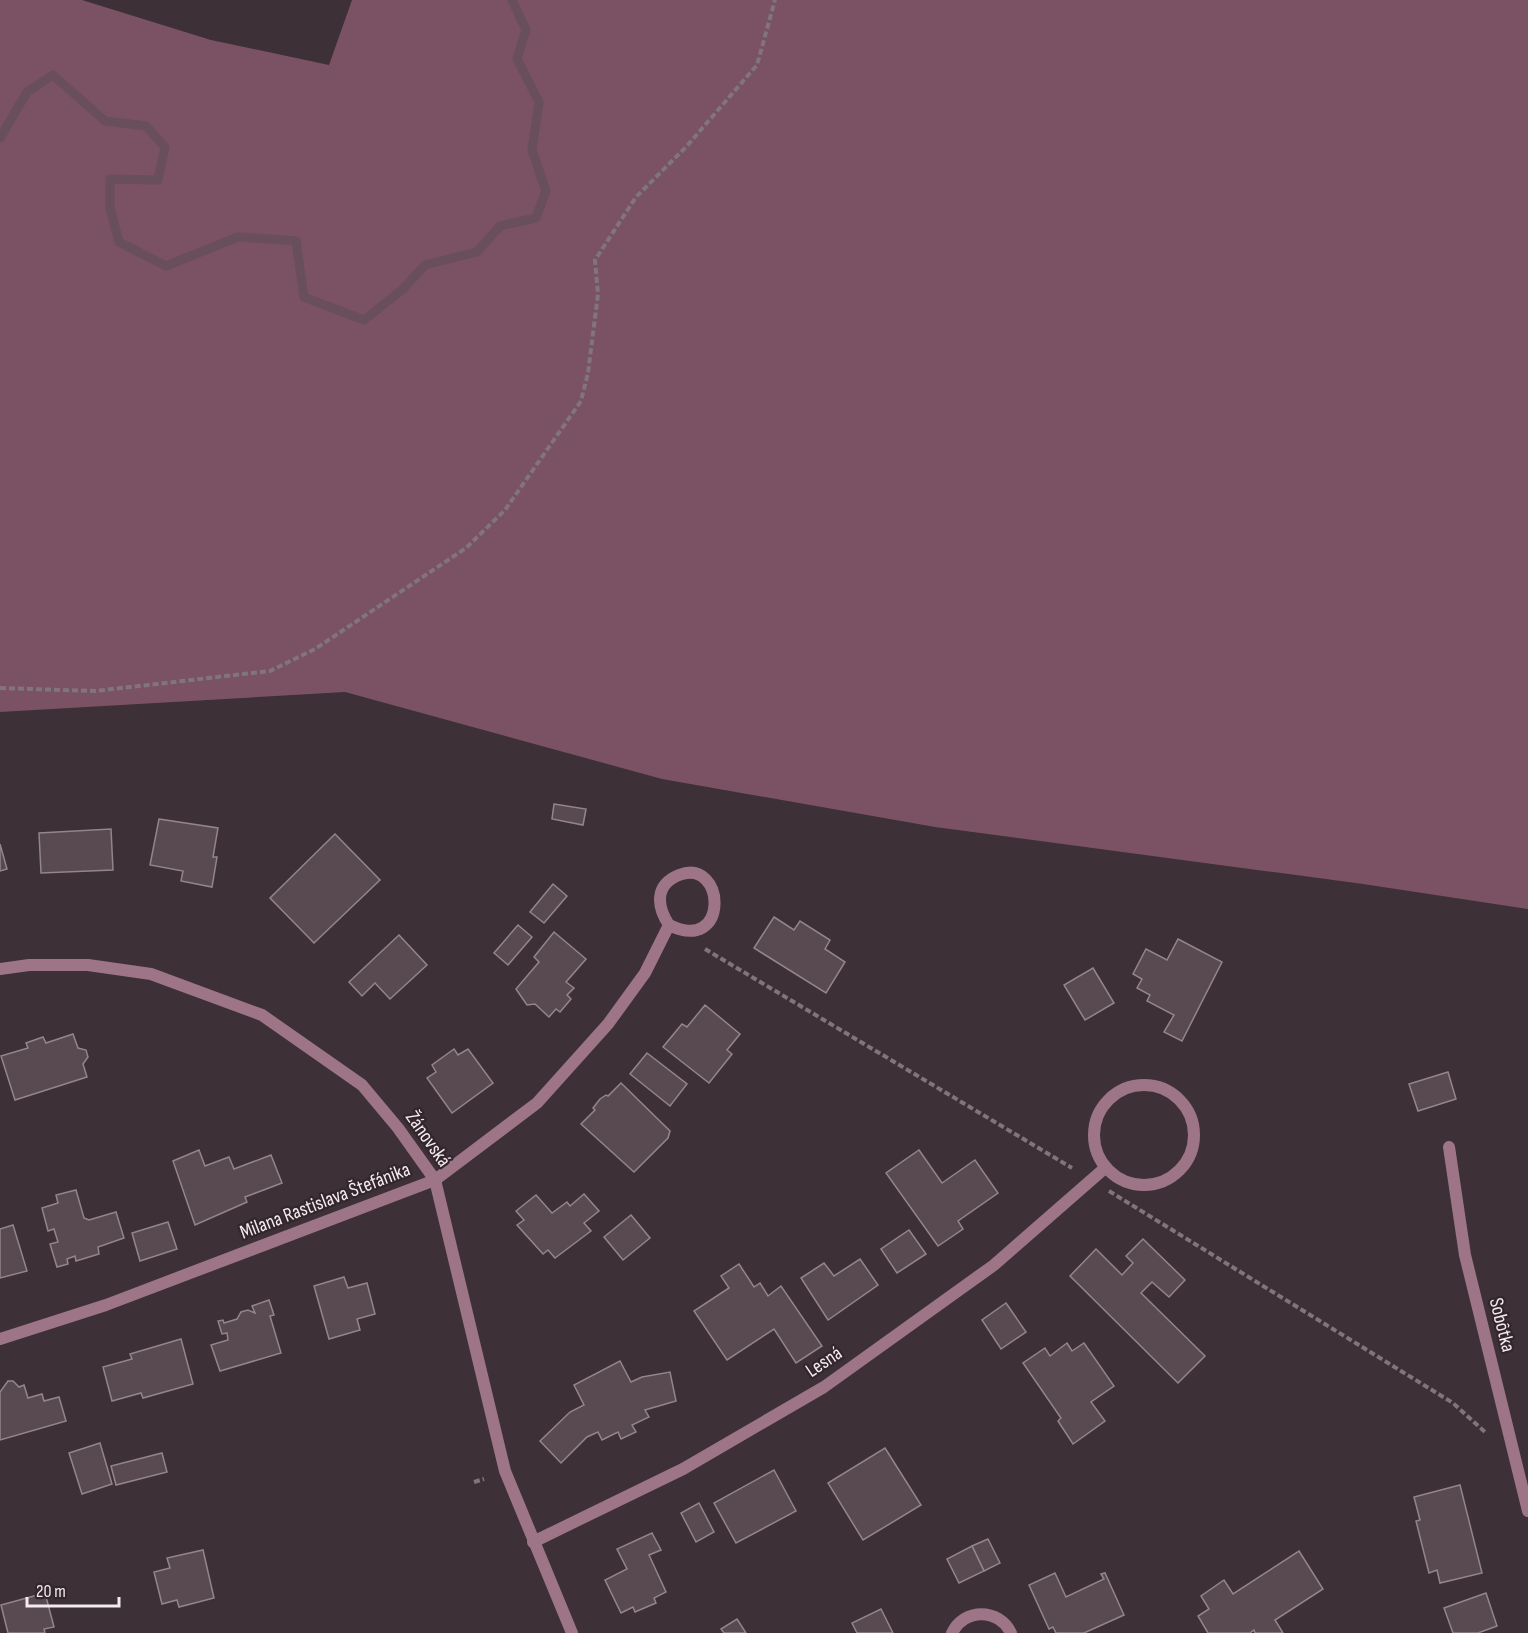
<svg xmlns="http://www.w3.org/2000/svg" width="1528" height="1633" font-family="'Sofia Sans Condensed',sans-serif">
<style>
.forest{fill:#7b5164}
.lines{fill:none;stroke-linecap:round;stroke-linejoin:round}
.stream{stroke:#694e5c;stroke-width:9}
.building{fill:#584a50;stroke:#94858c;stroke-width:1.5}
.path{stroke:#80757a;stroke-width:4;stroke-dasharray:6 3;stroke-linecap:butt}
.street{stroke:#9d7587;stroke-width:12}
.labels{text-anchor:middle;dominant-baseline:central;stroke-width:4.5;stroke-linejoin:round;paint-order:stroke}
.street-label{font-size:20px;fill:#f3ebee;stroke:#33262c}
</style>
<rect width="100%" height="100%" fill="#3d3036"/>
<path class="forest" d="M0,0H82L211,40L329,65L352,0H1528V909L1363,884L935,827L662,779L345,692L0,712Z"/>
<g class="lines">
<path class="stream" d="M0,138L27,92L53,75L105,121L146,126L165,147L158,180L110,179V208L119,242L166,266L238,237L296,241L304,297L364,320L403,289L425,265L477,252L500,226L536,218L546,191L532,150L539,102L517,59L526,30L512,0"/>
</g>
<g class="building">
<path d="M554,804L586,809L583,825L552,819Z"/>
<path d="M159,819L218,828L213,857H217L212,887L181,881L183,871L150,865Z"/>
<path d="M111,829L113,870L41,873L39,833Z"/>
<path d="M335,834L380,880L314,943L270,898Z"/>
<path d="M0,844L7,869L0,871Z"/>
<path d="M553,884L567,896L544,923L530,912Z"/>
<path d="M774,917L794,930L800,921L830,940L825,949L845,962L826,993L754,948Z"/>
<path d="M518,925L532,937L508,965L494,953Z"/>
<path d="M554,932L586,959L566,982L574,988L567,995L571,999L560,1012L556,1009L549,1017L535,1004L527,1005L516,989L539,962L534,957Z"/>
<path d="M399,935L427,965L390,999L375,983L362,996L349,982Z"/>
<path d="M1178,939L1222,962L1182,1041L1164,1032L1174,1015L1147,1001L1150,995L1137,988L1142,979L1133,974L1146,949L1167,960Z"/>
<path d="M1093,968L1114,1003L1085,1020L1064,985Z"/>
<path d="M705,1005L740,1034L727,1050L732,1054L709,1083L663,1047L682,1024L687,1027Z"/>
<path d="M73,1034L78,1048L86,1050L88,1057L83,1064L87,1077L15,1100L1,1056L28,1048L26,1043L43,1037L46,1043Z"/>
<path d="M454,1049L458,1055L468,1049L493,1083L452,1113L427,1078L436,1072L432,1065Z"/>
<path d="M647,1053L687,1084L670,1106L630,1074Z"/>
<path d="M1448,1072L1456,1099L1418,1111L1409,1084Z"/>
<path d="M621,1083L670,1131L668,1138L634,1172L581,1124L595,1110L593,1108L600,1099L606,1095L608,1096Z"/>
<path d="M199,1150L205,1166L229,1157L234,1169L271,1155L282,1183L245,1197L247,1202L195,1225L173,1161Z"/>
<path d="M919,1150L942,1183L975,1160L998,1193L958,1221L963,1229L938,1246L886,1173Z"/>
<path d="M76,1190L84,1218L89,1220L116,1212L124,1238L98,1247L99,1254L76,1261L75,1256L67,1259L68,1264L57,1267L50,1244L58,1242L54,1229L48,1231L42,1208L58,1203L56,1195Z"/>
<path d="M584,1194L599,1211L584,1223L591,1231L555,1258L548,1250L543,1254L517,1225L524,1220L516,1211L536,1195L552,1213L567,1202L570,1206Z"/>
<path d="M631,1215L650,1238L623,1260L604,1237Z"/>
<path d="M168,1222L177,1249L140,1261L132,1233Z"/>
<path d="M13,1225L27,1271L0,1278V1229Z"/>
<path d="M909,1230L926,1254L897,1273L881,1249Z"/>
<path d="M1143,1239L1185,1280L1169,1297L1152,1282L1141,1293L1205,1356L1178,1383L1070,1276L1096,1249L1122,1275L1133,1263L1126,1256Z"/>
<path d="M860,1259L878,1285L828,1320L801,1278L824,1263L834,1276Z"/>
<path d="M739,1264L754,1287L760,1283L768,1296L781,1286L822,1346L796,1363L774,1329L727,1360L694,1311L729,1288L721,1276Z"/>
<path d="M344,1277L348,1288L367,1283L375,1314L357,1319L360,1330L329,1339L314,1286Z"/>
<path d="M269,1300L274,1315L270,1316L281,1353L220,1371L211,1345L228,1340L227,1333L222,1334L218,1321L223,1320L224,1323L237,1319L241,1312L248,1310L255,1313L252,1306Z"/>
<path d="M1006,1303L1026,1332L1001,1349L982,1320Z"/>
<path d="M181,1339L193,1384L143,1398L141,1393L112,1401L103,1367L132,1359L130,1354Z"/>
<path d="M1067,1343L1072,1351L1084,1343L1114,1386L1091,1402L1105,1421L1073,1444L1058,1421L1061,1418L1023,1363L1045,1348L1050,1356Z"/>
<path d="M620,1361L631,1382L642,1377L670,1372L676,1401L645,1410L649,1417L632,1425L636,1432L621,1439L618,1432L602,1440L598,1432L587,1437L561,1463L540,1441L570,1412L584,1405L574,1385Z"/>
<path d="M8,1381H13L19,1387L24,1385L28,1398L42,1394L44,1401L59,1397L66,1421L0,1440V1392Z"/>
<path d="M100,1443L112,1484L82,1494L69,1453Z"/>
<path d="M885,1448L921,1505L863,1540L828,1483Z"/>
<path d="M162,1453L167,1472L116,1485L111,1466Z"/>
<path d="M774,1470L796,1511L736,1543L714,1503Z"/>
<path d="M1460,1485L1482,1573L1440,1583L1437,1570L1429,1573L1416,1521L1420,1520L1414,1497Z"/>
<path d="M699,1503L714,1532L696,1542L681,1513Z"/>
<path d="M652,1533L661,1550L649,1555L666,1592L654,1598L656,1603L635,1612L633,1607L621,1613L605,1580L627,1569L617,1549Z"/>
<path d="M988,1539L1000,1563L984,1571L972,1546Z"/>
<path d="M972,1546L984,1571L959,1583L947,1559Z"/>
<path d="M203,1550L214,1598L179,1607L177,1600L162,1604L154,1572L170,1568L167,1558Z"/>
<path d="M1299,1551L1323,1589L1275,1620L1283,1633H1255L1254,1630L1250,1633H1208L1198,1616L1209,1609L1201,1596L1224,1580L1233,1594Z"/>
<path d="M1055,1573L1066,1597L1104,1579L1101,1574L1105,1573L1124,1615L1084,1633H1056L1053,1627L1049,1629L1029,1585Z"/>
<path d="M45,1593L54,1627L44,1629L45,1633H8L1,1605Z"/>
<path d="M1486,1593L1497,1626L1478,1633H1453L1444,1608Z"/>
<path d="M881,1609L893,1633H857L852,1623Z"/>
<path d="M737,1619L746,1633H724L721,1629Z"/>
</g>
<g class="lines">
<g class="path">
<path d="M0,688L95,691L270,671L315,649L466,548L505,510L581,401L588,373L598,294L595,260L636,197L686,147L757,65L775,0"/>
<path d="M705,949L1072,1168"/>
<path d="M1109,1191L1453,1403L1486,1433"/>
<path d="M474,1482L484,1479"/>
</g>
<g class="street">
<path d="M0,969L29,965H88L151,974L262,1015L362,1085L398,1128L435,1180L505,1471L572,1633"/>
<circle cx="1144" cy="1135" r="50"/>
<path d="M1449,1147L1465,1255L1528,1511"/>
<path d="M0,1339L106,1305L435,1180L537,1103L608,1024L645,973L669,925C730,955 726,857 679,875C654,885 657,907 669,925"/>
<path d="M533,1542L683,1469L824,1387L994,1265L1105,1168"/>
<path d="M952,1633C964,1608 999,1608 1011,1633"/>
</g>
</g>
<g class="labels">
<g class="street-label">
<text transform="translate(428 1139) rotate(55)">Žánovská</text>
<text transform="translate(325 1201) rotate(-21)">Milana Rastislava Štefánika</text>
<text transform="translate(1502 1325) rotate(76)">Sobôtka</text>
<text transform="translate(824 1362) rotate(-34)">Lesná</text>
</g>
</g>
<path d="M27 1597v9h92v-9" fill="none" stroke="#f3ebee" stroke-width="3"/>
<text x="36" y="1597" font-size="18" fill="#f3ebee" stroke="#33262c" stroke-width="4.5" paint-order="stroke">20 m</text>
</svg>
